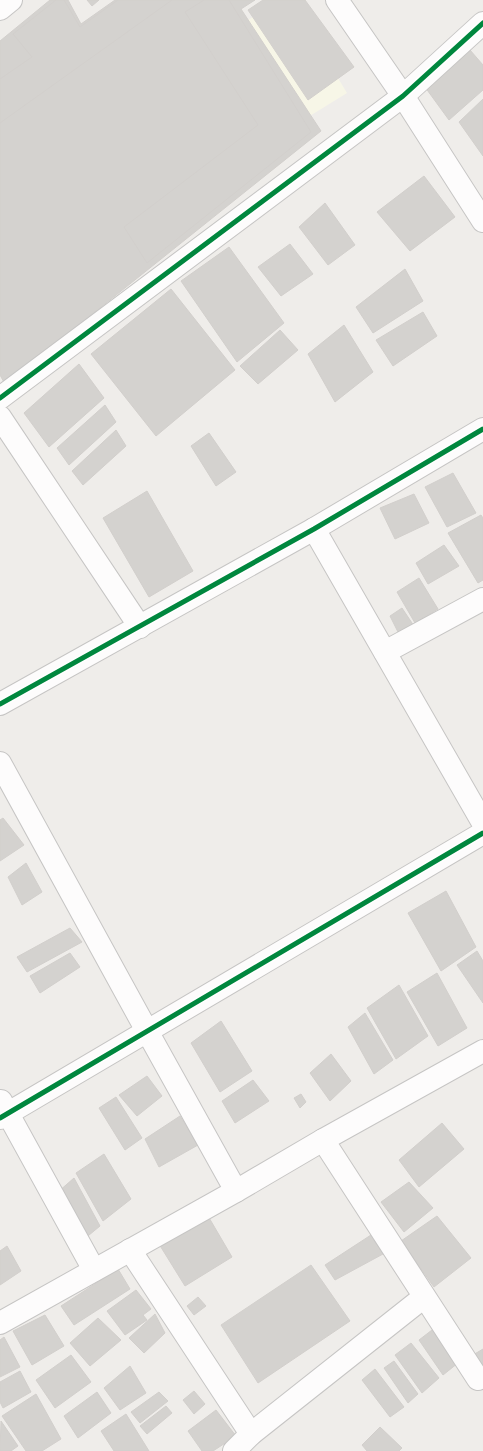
<svg xmlns="http://www.w3.org/2000/svg" width="483" height="1451" font-family="'Roboto Condensed',sans-serif">
<style>
.education{fill:#f7f6e7}
.building{fill:#d4d2cf;stroke:#d2cfcc}
.lines{fill:none;stroke-linecap:round;stroke-linejoin:round}
.street-casing{stroke:#c6c5c4;stroke-width:24}
.street{stroke:#fdfcfc;stroke-width:22}
.cycleway-casing{stroke:#fff;stroke-width:8}
.cycleway{stroke:#00873e;stroke-width:5}
</style>
<rect width="100%" height="100%" fill="#efedea"/>
<path class="education" d="M276,0H291L347,93L292,127L233,31Z"/>
<g class="building">
<path d="M50,0H68L81,24L115,0H255L241,9L321,131L5,384L0,375V41Z"/>
<path d="M56,0H64L80,27L118,0H172L0,123V79L32,57L13,34Z"/>
<path d="M87,0H99L92,6Z"/>
<path d="M204,0H229L311,132L147,263L124,227L258,125L185,12Z"/>
<path d="M263,0H305L354,67L308,100L248,10Z"/>
<path d="M470,50L483,65V90L449,120L425,87Z"/>
<path d="M483,99V156L459,122Z"/>
<path d="M424,176L455,217L410,251L377,212Z"/>
<path d="M325,203L355,245L328,265L299,227Z"/>
<path d="M290,244L313,274L281,296L258,267Z"/>
<path d="M229,247L284,323L237,362L181,281Z"/>
<path d="M405,269L423,301L373,333L356,307Z"/>
<path d="M171,289L235,370L156,436L91,354Z"/>
<path d="M423,312L437,336L393,366L376,340Z"/>
<path d="M344,325L373,372L335,402L308,354Z"/>
<path d="M280,330L298,350L258,384L240,366Z"/>
<path d="M79,364L104,398L49,447L24,413Z"/>
<path d="M105,405L116,422L69,465L57,448Z"/>
<path d="M116,430L126,446L83,485L72,471Z"/>
<path d="M209,433L236,472L216,486L191,446Z"/>
<path d="M453,473L476,513L447,527L425,487Z"/>
<path d="M147,491L193,571L149,597L103,518Z"/>
<path d="M414,494L429,523L395,539L380,508Z"/>
<path d="M481,515L483,518V580L478,583L448,533Z"/>
<path d="M444,545L459,566L428,584L416,563Z"/>
<path d="M419,578L438,609L415,623L397,592Z"/>
<path d="M402,608L416,629L401,638L390,616Z"/>
<path d="M3,818L24,845L0,861V820Z"/>
<path d="M26,863L42,892L22,905L8,877Z"/>
<path d="M446,891L476,947L441,971L408,913Z"/>
<path d="M70,928L82,942L27,972L17,957Z"/>
<path d="M477,951L483,961V1003L457,965Z"/>
<path d="M70,953L80,967L40,993L30,976Z"/>
<path d="M437,973L467,1028L438,1046L407,992Z"/>
<path d="M399,985L428,1036L396,1059L367,1008Z"/>
<path d="M365,1013L393,1060L374,1074L348,1027Z"/>
<path d="M221,1021L252,1071L220,1092L191,1043Z"/>
<path d="M331,1054L351,1081L330,1101L310,1073Z"/>
<path d="M147,1076L162,1096L137,1116L119,1095Z"/>
<path d="M253,1080L269,1101L235,1123L222,1101Z"/>
<path d="M301,1094L306,1102L300,1108L294,1098Z"/>
<path d="M116,1097L142,1138L125,1150L99,1108Z"/>
<path d="M180,1116L198,1145L159,1167L145,1139Z"/>
<path d="M442,1123L464,1149L419,1187L399,1160Z"/>
<path d="M104,1154L131,1199L103,1221L76,1173Z"/>
<path d="M74,1178L100,1226L83,1240L58,1192Z"/>
<path d="M409,1182L433,1208L404,1232L381,1202Z"/>
<path d="M208,1216L232,1257L185,1286L159,1244Z"/>
<path d="M437,1216L471,1258L434,1287L401,1241Z"/>
<path d="M371,1235L383,1254L335,1280L325,1265Z"/>
<path d="M7,1246L21,1271L0,1285V1251Z"/>
<path d="M311,1265L350,1321L258,1383L221,1325Z"/>
<path d="M118,1269L130,1289L74,1325L61,1306Z"/>
<path d="M136,1290L151,1309L143,1315L147,1320L125,1335L107,1311Z"/>
<path d="M198,1297L206,1306L194,1315L187,1306Z"/>
<path d="M155,1314L165,1333L144,1353L129,1338Z"/>
<path d="M45,1315L64,1346L32,1365L13,1331Z"/>
<path d="M98,1318L121,1340L90,1366L70,1343Z"/>
<path d="M432,1330L458,1363L443,1375L419,1340Z"/>
<path d="M4,1337L20,1367L0,1377V1340Z"/>
<path d="M411,1343L439,1378L422,1393L395,1355Z"/>
<path d="M483,1349V1367L473,1355Z"/>
<path d="M71,1355L91,1382L55,1408L36,1380Z"/>
<path d="M394,1361L418,1394L408,1403L384,1368Z"/>
<path d="M130,1366L146,1393L120,1410L104,1388Z"/>
<path d="M375,1369L404,1407L390,1417L362,1380Z"/>
<path d="M20,1371L31,1392L3,1408L0,1402V1382Z"/>
<path d="M194,1391L205,1404L194,1414L183,1400Z"/>
<path d="M97,1392L111,1413L78,1438L64,1416Z"/>
<path d="M159,1392L168,1401L140,1423L131,1412Z"/>
<path d="M36,1394L61,1439L42,1451H26L2,1416Z"/>
<path d="M166,1406L172,1413L147,1434L140,1426Z"/>
<path d="M216,1410L236,1436L213,1451H202L188,1431Z"/>
<path d="M126,1414L149,1451H114L101,1431Z"/>
<path d="M1,1421L18,1446L11,1451H0Z"/>
<path d="M380,1427L402,1448L399,1451H367L362,1445Z"/>
</g>
<g class="lines">
<defs>
<g id="street">
<path d="M337,0L403,96L483,221"/>
<path d="M0,9L11,0"/>
<path d="M0,398L403,96L483,23"/>
<path d="M0,417L140,627"/>
<path d="M314,529L483,823"/>
<path d="M385,652L483,599"/>
<path d="M0,704L314,529L483,429"/>
<path d="M0,763L147,1031L236,1191"/>
<path d="M1,1101L94,1270"/>
<path d="M0,1118L483,833"/>
<path d="M323,1140L478,1379"/>
<path d="M130,1250L251,1434"/>
<path d="M0,1323L236,1191L323,1140L483,1051"/>
<path d="M234,1451L251,1434L424,1297"/>
</g>
</defs>
<use href="#street" class="street-casing"/>
<use href="#street" class="street"/>
<defs>
<g id="cycleway">
<path d="M0,398L403,96L483,23"/>
<path d="M0,704L314,529L483,429"/>
<path d="M0,1118L483,833"/>
</g>
</defs>
<use href="#cycleway" class="cycleway-casing"/>
<use href="#cycleway" class="cycleway"/>
</g>
</svg>
